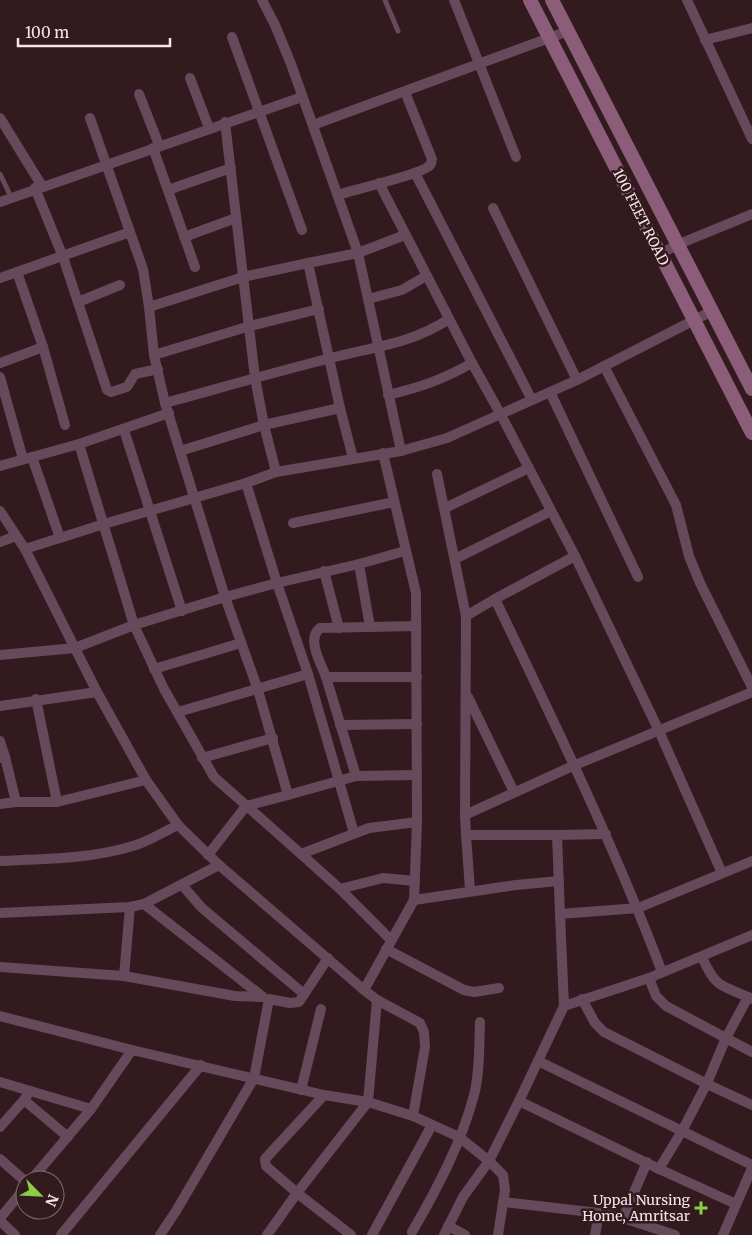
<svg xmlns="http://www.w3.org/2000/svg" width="752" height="1235" font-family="Merriweather,serif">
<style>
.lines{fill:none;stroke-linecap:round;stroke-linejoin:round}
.lane{stroke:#66495a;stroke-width:5}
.street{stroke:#66495a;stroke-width:10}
.secondary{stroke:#8c5d79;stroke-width:14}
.poi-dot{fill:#8ace47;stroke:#321a1e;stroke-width:2}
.labels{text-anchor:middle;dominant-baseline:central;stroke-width:5;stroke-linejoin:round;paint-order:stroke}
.street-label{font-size:14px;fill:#f7e5e7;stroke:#321a1e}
.poi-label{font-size:14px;fill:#f7e5e7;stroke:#321a1e;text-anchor:end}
</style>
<rect width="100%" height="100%" fill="#321a1e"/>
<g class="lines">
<g class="lane">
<path d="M385,0L398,31"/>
<path d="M0,174L11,197"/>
</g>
<g class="street">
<path d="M262,0L275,25L291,64L358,253L401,451"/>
<path d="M454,0L516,157"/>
<path d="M687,0L752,139"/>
<path d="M232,37L302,230"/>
<path d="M705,40L752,28"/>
<path d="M190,78L209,128"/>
<path d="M139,94L159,145"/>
<path d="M0,118L42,186"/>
<path d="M90,118L143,269L149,307L154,355L165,403L225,597L258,690L288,795L246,806L208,855"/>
<path d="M225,122L255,378L264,425L276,472"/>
<path d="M313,125L568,31"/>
<path d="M153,148L195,267"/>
<path d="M415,173L532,400"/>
<path d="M379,183L472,363L501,415L575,556L659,731L722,873"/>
<path d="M35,188L63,257L107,390L111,392L127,387L135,374L158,369"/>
<path d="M168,190L231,168"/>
<path d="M338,195C353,190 422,174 429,166C432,164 431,163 432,159L405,92"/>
<path d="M0,202L302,97"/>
<path d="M493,208L577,380"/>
<path d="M184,237L236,218"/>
<path d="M660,254L679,244L752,214"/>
<path d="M17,272L43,347L65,425"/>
<path d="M0,278L130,232"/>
<path d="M368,299L402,290L426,276"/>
<path d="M78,302L120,285"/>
<path d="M149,307L243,277L308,263"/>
<path d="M154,355L250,326L319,309"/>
<path d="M0,363L43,347"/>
<path d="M604,366L676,505L689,556L700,583L752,687"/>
<path d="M0,377L23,459"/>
<path d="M550,392L638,577"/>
<path d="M388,395C421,387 442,380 472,363"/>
<path d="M165,403C220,388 275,372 331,358C373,347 411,344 449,319"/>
<path d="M340,408L308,263L358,253L405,235"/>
<path d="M124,430L182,611"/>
<path d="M79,444L134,625L164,689L214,777L301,854L369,828L417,822"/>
<path d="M180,451L264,425L340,408L353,458"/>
<path d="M32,457L60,538"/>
<path d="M0,466L79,444L169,413"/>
<path d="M437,474L466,616L465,815L575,765L752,692"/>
<path d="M246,483L277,583L308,674L354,833"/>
<path d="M445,508L529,468"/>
<path d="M0,511L25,549L97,692L146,780L178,825L219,865L364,990L377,1000L420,1023L424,1032L425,1047L413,1116L459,1137L489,1161L503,1175L505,1190L498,1235"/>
<path d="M293,523L394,502"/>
<path d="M0,542L16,536"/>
<path d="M25,549L104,524L246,483L276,472L401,451L447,438L577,380L712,311"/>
<path d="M455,559L551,511"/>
<path d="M359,564L370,627"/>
<path d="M324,571L339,628"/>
<path d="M495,599L575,556"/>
<path d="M466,616L495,599C554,722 614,845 662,972"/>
<path d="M416,626L320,628C306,639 321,663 326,677H417"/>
<path d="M0,655L75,648L134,625L225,597L277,583L359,564L405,551"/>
<path d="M154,669L241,643"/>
<path d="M326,677L356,776"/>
<path d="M468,697L514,792"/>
<path d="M36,699L57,802"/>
<path d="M0,706L97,692"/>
<path d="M178,712L308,674"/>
<path d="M340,725L417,724"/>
<path d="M0,741L5,757"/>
<path d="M0,758L5,757L16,802"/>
<path d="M202,758L273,738"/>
<path d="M288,795L356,776L417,775"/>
<path d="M0,804L16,802H57L146,780"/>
<path d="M465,815L466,835H557"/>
<path d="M466,835L470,890"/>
<path d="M301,854L340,889L391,940"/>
<path d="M0,861C45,859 90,859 133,846C148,842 163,832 178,825"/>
<path d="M182,885L202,908L304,994"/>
<path d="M340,889L383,878L415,881"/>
<path d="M414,900L516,885L559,881"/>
<path d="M144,904L263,997"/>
<path d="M0,913L130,907L144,904L219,865"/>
<path d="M560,914L557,835L606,834"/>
<path d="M386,949L464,990L474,992L499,988"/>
<path d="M702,957C717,991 722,984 752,999"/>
<path d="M0,967L124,976L235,996L261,997"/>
<path d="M124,976L130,907"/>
<path d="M649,978L656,996L666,1006L752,1052"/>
<path d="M364,990L414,900L417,822L416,593L383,453"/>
<path d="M582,999L595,1023L604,1032L707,1084L752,1105"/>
<path d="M564,1006L560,914L638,908L752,861"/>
<path d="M0,1016L132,1050"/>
<path d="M538,1061L752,1165"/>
<path d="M0,1082L91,1109L132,1050L324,1095L368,1102L413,1116"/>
<path d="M301,1090L321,1009"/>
<path d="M30,1091L24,1100L68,1137"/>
<path d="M519,1101L659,1169L682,1131L707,1083L726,1038L748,997"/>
<path d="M0,1127L24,1100"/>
<path d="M0,1159L25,1181"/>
<path d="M659,1169L736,1204"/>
<path d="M31,1180L91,1109"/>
<path d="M503,1202L599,1213L623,1218L675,1235"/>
<path d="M0,1218L25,1188"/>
<path d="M623,1218L647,1162"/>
<path d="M0,1221L15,1235"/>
<path d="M448,1226L465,1235"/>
<path d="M412,1232C437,1189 461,1144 474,1095C480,1072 479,1046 480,1022"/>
<path d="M61,1235L201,1065"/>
<path d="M160,1235L176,1211L254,1078L269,999L290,1003L299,1002L328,958"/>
<path d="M267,1235L297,1193L266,1166L265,1159L324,1095"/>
<path d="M351,1235L297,1193L368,1102L377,1000"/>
<path d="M372,1235L432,1125"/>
<path d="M444,1235L463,1197L489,1161L519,1101L564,1006L649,978L752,935"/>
<path d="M595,1235L599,1213"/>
<path d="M723,1235L752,1168"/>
</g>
<g class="secondary">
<path d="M530,0L752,433"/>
<path d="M552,0L752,389"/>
</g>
</g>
<path class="poi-dot" d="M698.5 1200.5h5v5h5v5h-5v5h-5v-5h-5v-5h5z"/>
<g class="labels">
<g class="street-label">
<text transform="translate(641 217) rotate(63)">100 FEET ROAD</text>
</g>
<g class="poi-label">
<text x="690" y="1200">Uppal Nursing<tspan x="690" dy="16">Home, Amritsar</tspan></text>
</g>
</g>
<g transform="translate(40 1195) rotate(114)"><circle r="24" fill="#321a1e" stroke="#816b6e"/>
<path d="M0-4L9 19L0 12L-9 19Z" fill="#8ace47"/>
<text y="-8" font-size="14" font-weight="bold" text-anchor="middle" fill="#f7e5e7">N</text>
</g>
<path d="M18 38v8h152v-8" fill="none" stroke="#f7e5e7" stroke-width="2.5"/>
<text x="25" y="38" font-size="15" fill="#f7e5e7" stroke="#321a1e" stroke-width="4" paint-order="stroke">100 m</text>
</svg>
